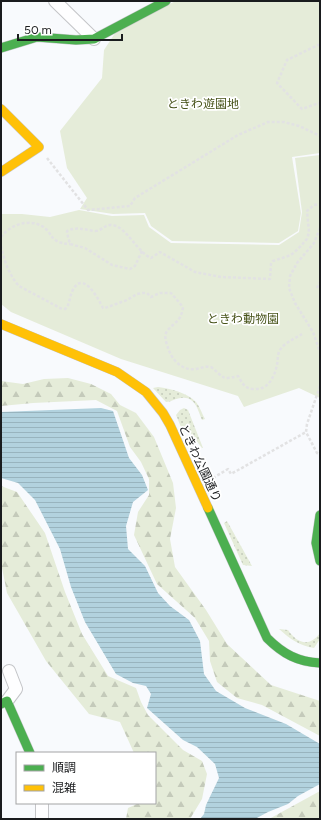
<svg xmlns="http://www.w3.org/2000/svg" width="321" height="820" font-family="Figtree,'Noto Sans JP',sans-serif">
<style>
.grass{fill:url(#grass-dots)}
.forest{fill:url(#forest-firs)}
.green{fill:#e5ecd9}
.water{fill:url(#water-rules)}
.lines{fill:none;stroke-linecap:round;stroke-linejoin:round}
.street-casing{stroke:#c4c5c8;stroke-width:14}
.fast-casing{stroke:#c4c5c8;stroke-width:10}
.slow-casing{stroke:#c4c5c8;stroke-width:10}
.path{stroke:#e2e2e3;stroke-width:2.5;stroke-dasharray:3 2;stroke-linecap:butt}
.street{stroke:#fefeff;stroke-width:12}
.fast{stroke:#4caf50;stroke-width:9}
.slow{stroke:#ffc107;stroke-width:9}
.labels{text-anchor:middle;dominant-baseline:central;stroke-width:3.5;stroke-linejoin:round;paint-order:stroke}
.park-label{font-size:12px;fill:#475319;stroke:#fff}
.street-label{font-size:12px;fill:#1a1c1e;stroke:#fff}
</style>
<defs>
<pattern id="grass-dots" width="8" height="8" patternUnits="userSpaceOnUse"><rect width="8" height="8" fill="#e5ecd9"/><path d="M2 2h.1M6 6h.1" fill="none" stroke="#c4caba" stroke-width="1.8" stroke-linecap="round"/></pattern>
<pattern id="forest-firs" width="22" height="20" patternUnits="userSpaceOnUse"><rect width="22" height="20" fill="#e5ecd9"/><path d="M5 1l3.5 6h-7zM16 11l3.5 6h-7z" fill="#c4caba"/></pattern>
<pattern id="water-rules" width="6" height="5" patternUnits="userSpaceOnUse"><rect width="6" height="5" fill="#b2d2de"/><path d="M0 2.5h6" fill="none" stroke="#98b4be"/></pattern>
</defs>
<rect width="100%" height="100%" fill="#f8fafd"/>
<g class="grass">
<path d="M158,387C171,389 186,392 196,402C200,407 202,414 205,419L202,420C198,410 195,396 181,398C176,398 171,402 166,402L153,388Z"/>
<path d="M184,408L188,410L203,448H202L188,430L183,432L176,415L180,410Z"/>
<path d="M227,521L252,566L243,565L224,523Z"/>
<path d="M279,629L288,630C297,643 309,648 320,633V639L314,648C300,646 290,639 279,629Z"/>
</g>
<g class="forest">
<path d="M68,378L91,384L111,394L120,405L136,413L154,437L173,483L176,508L170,539L175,567L206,610L227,644L271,685L320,701V736L262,705L237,698L217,682L210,661L209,641L195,618L157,584L134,535L138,512L149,495V479L141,462L130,447L117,411L96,400L33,403L1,406V381L23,384L44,379Z"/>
<path d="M1,486L17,492L45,533L65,592L82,634L108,676L136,688L141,702L148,715L183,750L202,761L207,774L202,799L190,819H126L128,808L139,803H155V753H134L120,722L89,714L46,661L7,593L1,563Z"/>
<path d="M320,791V819H269Z"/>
</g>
<g class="green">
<path d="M176,1H320V153L292,157L301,213L298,231L279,243L172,241L151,226L145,213L113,214L80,209L87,198L67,168L60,131L102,78L104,50L119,27Z"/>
<path d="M320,155V398L299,388L244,407L238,396L121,359L11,312L1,304V214H22L50,217L79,210L112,216L144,215L149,227L171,243L279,245L299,232L302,212L295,158Z"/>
</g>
<path class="water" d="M101,408L113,411L129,458L142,475L148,490L133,502L126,526L128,549L145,566L158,593L170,606L189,620L200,641L204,674L216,691L245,708L286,724L320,744V784L298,796L288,804L268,812L255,819H200L204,814L206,805L219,778L215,764L197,747L183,740L147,708L151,694L146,686L133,683L116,674L85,622L71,587L60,549L35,500L18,483L1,478V412Z"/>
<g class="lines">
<defs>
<g id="street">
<path d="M55,1L94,39"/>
<path d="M7,701L16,689L9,671"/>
<path d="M42,819V803"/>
</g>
<g id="fast">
<path d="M1,48L37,37L76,40L94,39L166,1"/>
<path d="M208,508L267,638C283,654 298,662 320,663"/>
<path d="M320,515L316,543L320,561"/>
<path d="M1,704L7,701L30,753"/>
</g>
<g id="slow">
<path d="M1,109L39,147L1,172"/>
<path d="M1,324L117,372L146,392L163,413L170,425L208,508"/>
</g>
</defs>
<use href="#street" class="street-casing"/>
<use href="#fast" class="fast-casing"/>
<use href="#slow" class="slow-casing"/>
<g class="path">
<path d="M320,45H318L287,60L277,83L302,109L319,103L320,104"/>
<path d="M47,158L88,210L130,206L135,198L238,135L268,122H284L299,126L320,136"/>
<path d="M320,228L314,243L297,263L290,276L289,288L295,303L313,332L320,352"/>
<path d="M1,237C9,226 26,219 40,225C54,232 48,243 70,244"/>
<path d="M1,246C4,260 9,275 19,286L62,309H65C70,305 69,298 72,292C82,268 98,298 103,308H105L127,300L137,294L143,293H147L151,297L160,293H171L183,307C181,324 171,323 166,333C164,338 167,344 168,348C172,360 182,371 196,369C201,368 205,366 211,367C223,376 221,381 238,376C242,383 245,389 254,389C268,390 274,378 277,365C278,360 277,355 280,350C284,343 294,339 302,334"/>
<path d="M142,251L135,266L130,269L112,265L85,248L70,244L67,233V231C77,226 85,230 95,231C102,231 105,224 112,225C126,226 137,252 151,258L160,252L195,272L221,277L270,279L271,264L273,261L291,255L298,249L307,239L309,232L307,211L314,205L320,204"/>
<path d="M317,288L320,282"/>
<path d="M320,386L307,424L306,432L317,453L320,455"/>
<path d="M213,478L228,469L231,474L306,432"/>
</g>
<use href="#street" class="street"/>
<use href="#fast" class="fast"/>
<use href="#slow" class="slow"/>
</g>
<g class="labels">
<g class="park-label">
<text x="203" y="104">ときわ遊園地</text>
<text x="243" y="319">ときわ動物園</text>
</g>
<g class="street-label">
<text transform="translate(200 463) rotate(65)">ときわ公園通り</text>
</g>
</g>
<rect width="321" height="820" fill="none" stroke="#1a1c1e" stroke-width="4"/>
<rect x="16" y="752" width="140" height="52" fill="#ffffff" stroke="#a3a4a5"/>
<rect x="24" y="765" width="20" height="6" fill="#4caf50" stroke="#a3a4a5"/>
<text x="52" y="772" font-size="12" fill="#1a1c1e">順調</text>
<rect x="24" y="785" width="20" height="6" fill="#ffc107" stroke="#a3a4a5"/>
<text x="52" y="792" font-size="12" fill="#1a1c1e">混雑</text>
<path d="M18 34v6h104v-6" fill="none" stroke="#1a1c1e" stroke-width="2"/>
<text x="24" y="34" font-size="12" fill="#1a1c1e" stroke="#ffffff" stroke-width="3" paint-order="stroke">50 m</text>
</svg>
